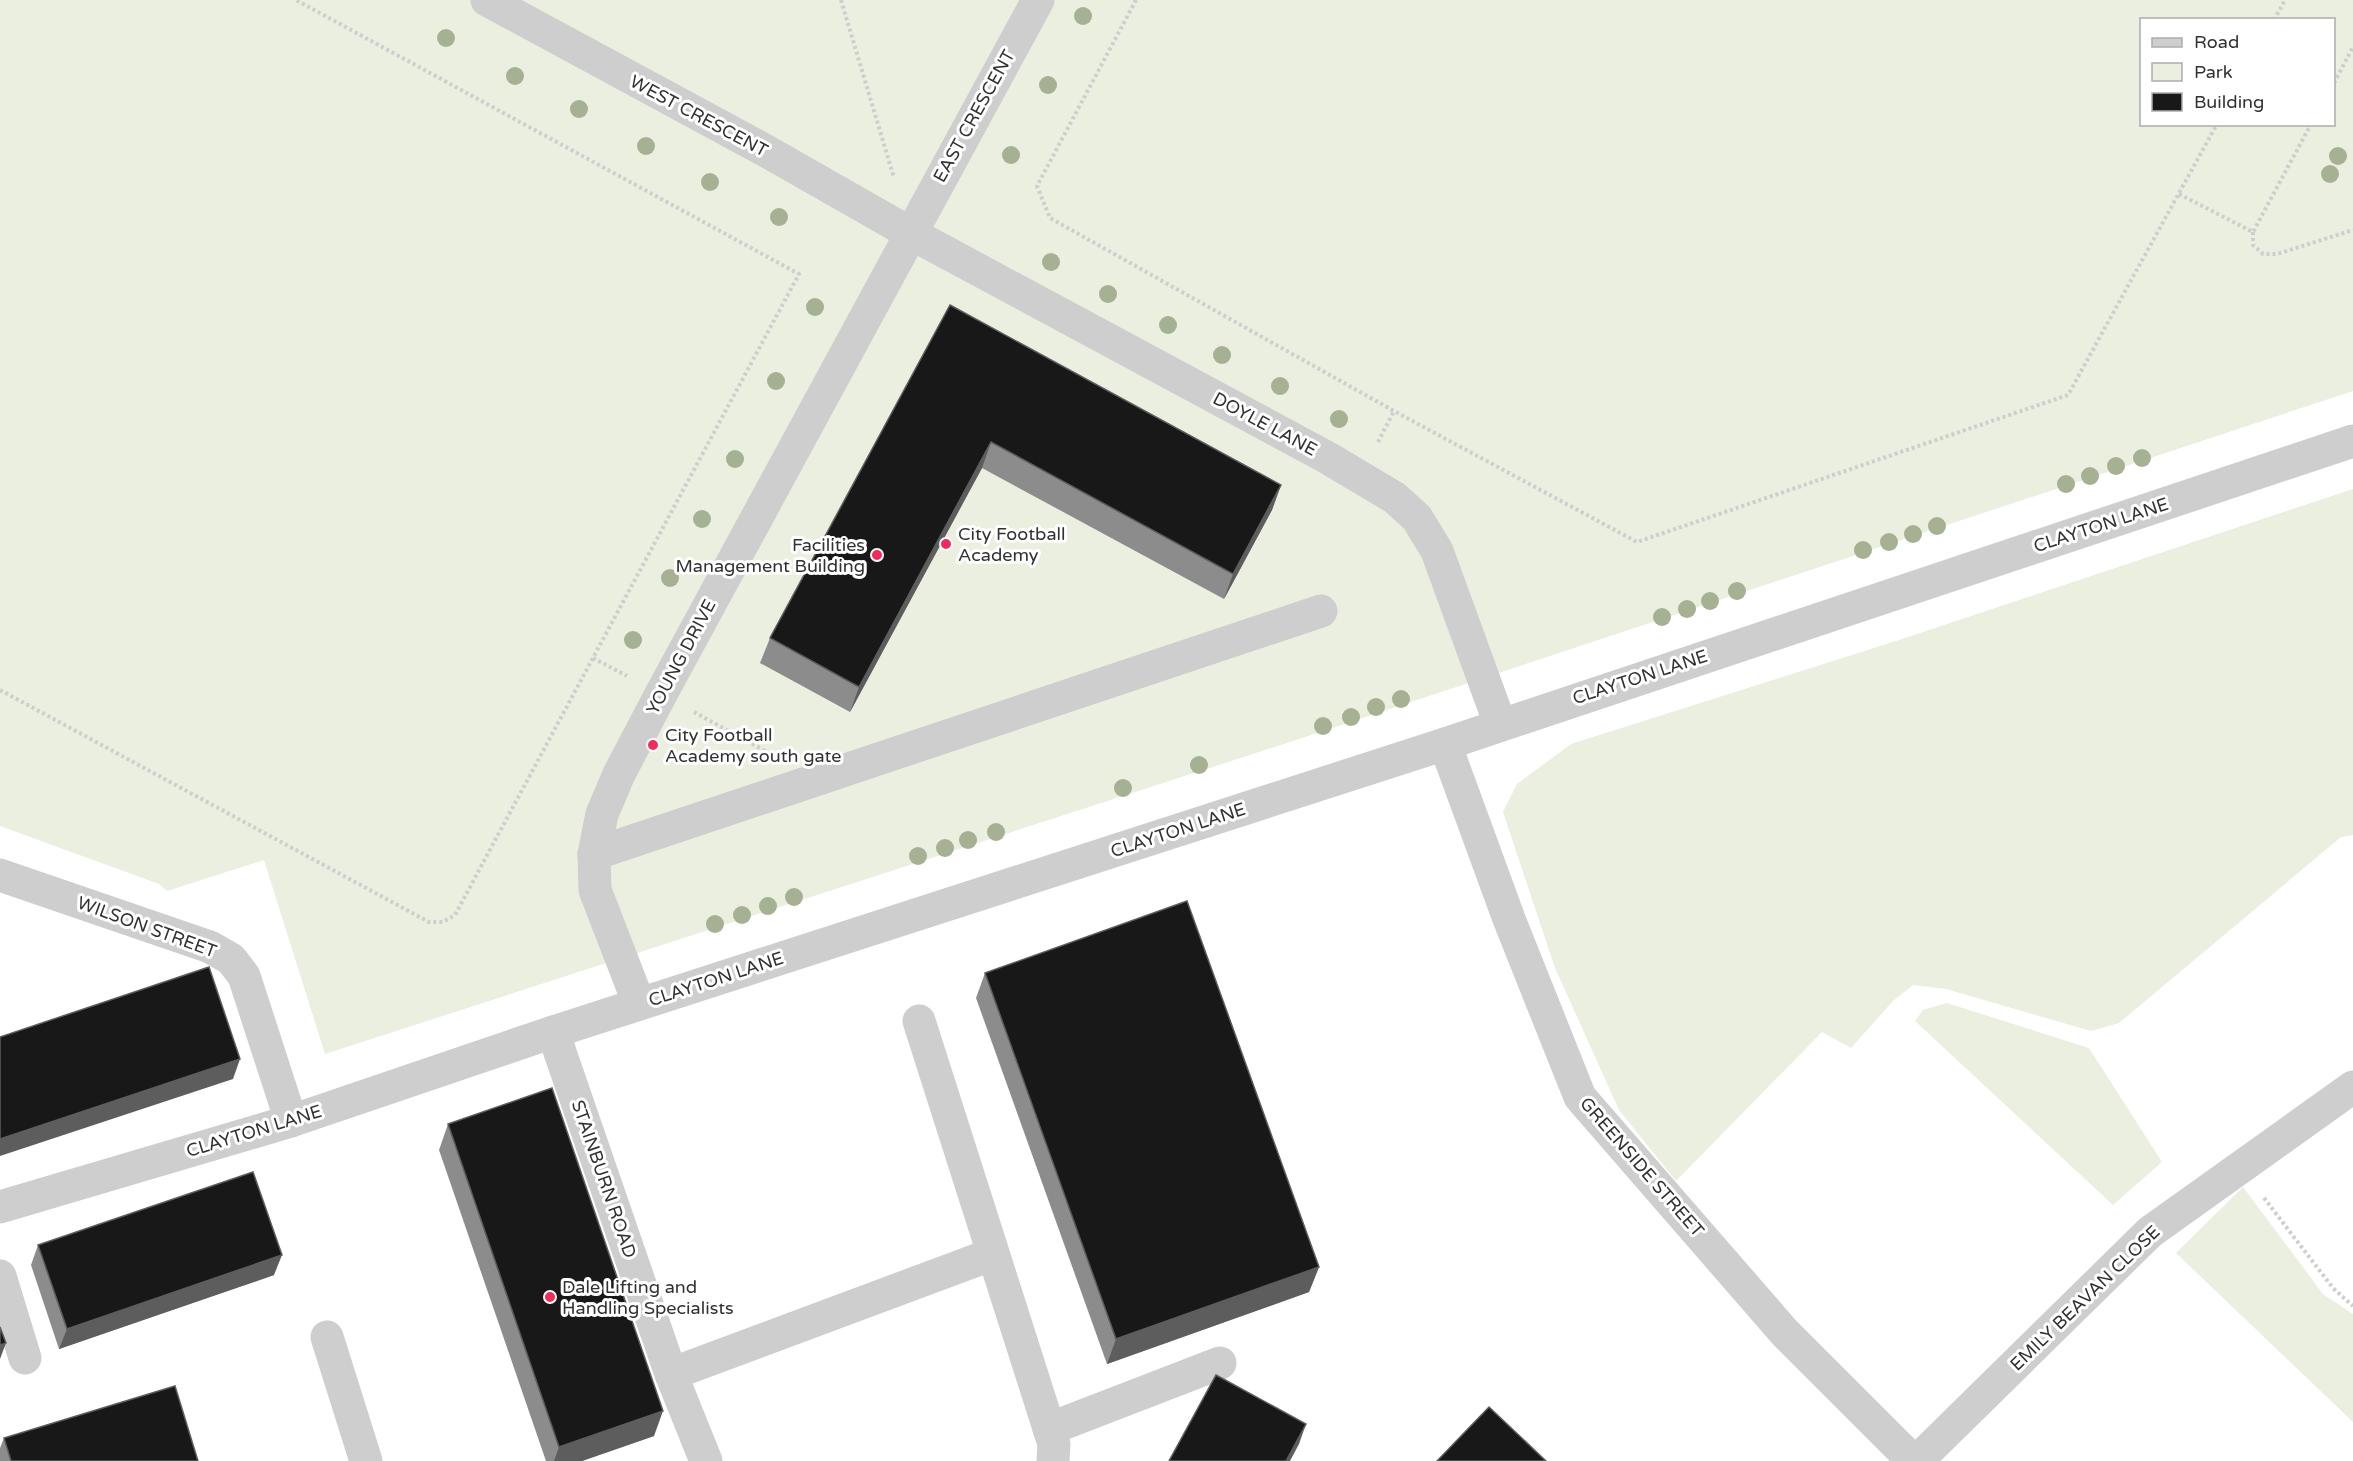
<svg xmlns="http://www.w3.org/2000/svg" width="2353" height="1461" font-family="'Varela Round',sans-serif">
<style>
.green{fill:#eaefdf;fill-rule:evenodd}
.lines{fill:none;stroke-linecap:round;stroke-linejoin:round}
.path{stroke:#cecece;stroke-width:4;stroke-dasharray:3 3;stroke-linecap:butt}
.minor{stroke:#cecece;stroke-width:33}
.tree{fill:#a6b193}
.wall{fill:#8c8c8c}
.shaded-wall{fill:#5d5d5d}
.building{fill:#181818;stroke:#5d5d5d;stroke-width:1.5}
.poi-dot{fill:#f12b5b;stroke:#fff;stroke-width:2}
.labels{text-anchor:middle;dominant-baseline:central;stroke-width:6;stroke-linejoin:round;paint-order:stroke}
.street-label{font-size:18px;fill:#313131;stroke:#fff}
.poi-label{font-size:18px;fill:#313131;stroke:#fff;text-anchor:start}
</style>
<rect width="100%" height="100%" fill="#fff"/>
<g class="green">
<path d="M0,0H2353V391L1256,753L325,1054L264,860L167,891L159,884L0,826ZM2142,20H2334V124H2142Z"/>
<path d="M2353,489V835L2341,837L2119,1023L2091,1031L1946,989L1913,985L1893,1001L1851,1048L1822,1032L1676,1181L1619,1110L1555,968L1503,812L1517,784L1571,744L1896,641Z"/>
<path d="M1947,1003L2089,1048L2162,1162L2113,1205L1915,1021L1923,1010Z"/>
<path d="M2243,1187L2323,1294L2353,1314V1422L2176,1253Z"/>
</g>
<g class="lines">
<g class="path">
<path d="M841,0L894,178"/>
<path d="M1136,0L1037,186L1050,218L1394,411L1637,542L2068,395L2217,124"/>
<path d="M2274,20L2285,0"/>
<path d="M2334,83L2353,47"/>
<path d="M2179,194L2253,232L2311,124"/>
<path d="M2253,232V245L2263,254H2277L2353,230"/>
<path d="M1378,442L1394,411"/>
<path d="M593,658L627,676"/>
<path d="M0,690L429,922H443L455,915L799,274L296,0"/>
<path d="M694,712L769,753"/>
<path d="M2264,1198L2333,1288L2353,1306"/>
</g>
<g class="minor">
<path d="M487,0L768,152L910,233L1328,458L1395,498L1417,518L1437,551L1500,724"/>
<path d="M1445,744L1509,919L1580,1097L1785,1333L1913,1461"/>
<path d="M594,854L1321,611"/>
<path d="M0,875L210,947L231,959L244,976L291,1121"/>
<path d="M639,1004L595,890L594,854L602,814L619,774L661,694L1038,0"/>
<path d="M919,1021L1054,1444L1053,1461"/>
<path d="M553,1032L671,1374L706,1461"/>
<path d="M0,1207L291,1121L553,1032L1445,744L2353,441"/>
<path d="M0,1276L25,1358"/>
<path d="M327,1337L366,1461"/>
<path d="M671,1374L993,1254"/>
<path d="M1049,1429L1220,1363"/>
<path d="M1917,1461L2150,1232L2353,1087"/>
</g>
</g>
<g class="tree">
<circle cx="1083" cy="16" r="9"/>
<circle cx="446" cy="38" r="9"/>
<circle cx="515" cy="76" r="9"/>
<circle cx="1048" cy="85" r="9"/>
<circle cx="579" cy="109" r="9"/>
<circle cx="646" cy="146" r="9"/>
<circle cx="1011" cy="155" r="9"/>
<circle cx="2338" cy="156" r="9"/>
<circle cx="2330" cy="174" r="9"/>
<circle cx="710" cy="182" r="9"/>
<circle cx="779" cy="217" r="9"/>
<circle cx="1051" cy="262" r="9"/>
<circle cx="1108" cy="294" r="9"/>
<circle cx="815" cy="307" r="9"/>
<circle cx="1168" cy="325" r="9"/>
<circle cx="1222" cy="355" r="9"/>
<circle cx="776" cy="381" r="9"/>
<circle cx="1280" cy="386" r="9"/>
<circle cx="1339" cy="419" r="9"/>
<circle cx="2142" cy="458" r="9"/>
<circle cx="735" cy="459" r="9"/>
<circle cx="2116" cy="466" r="9"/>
<circle cx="2090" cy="476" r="9"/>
<circle cx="2066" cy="484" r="9"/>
<circle cx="702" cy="519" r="9"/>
<circle cx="1937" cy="526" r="9"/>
<circle cx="1913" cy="534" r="9"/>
<circle cx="1889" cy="542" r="9"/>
<circle cx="1863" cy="550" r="9"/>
<circle cx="670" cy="578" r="9"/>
<circle cx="1737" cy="591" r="9"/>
<circle cx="1710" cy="601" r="9"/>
<circle cx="1687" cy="609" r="9"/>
<circle cx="1662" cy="617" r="9"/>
<circle cx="633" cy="640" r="9"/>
<circle cx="1401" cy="699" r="9"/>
<circle cx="1376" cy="707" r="9"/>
<circle cx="1351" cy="717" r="9"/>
<circle cx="1323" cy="726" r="9"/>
<circle cx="1199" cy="765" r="9"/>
<circle cx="1123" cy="788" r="9"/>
<circle cx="996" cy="832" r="9"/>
<circle cx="968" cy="840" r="9"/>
<circle cx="945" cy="848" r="9"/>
<circle cx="918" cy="856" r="9"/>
<circle cx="794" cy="897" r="9"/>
<circle cx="768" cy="906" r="9"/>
<circle cx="742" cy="915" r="9"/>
<circle cx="715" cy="924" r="9"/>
</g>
<g class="wall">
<path d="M950,305L1281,485L1272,510L1224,599L982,468L850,712L760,663L770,638Z"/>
<path d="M985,973L1319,1267L1309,1292L1107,1364L976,998Z"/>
<path d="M448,1124L654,1436L582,1461H546L439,1150Z"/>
<path d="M38,1245L274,1275L59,1349L31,1265Z"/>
<path d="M4,1438L198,1461H0V1448Z"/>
</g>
<g class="shaded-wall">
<path d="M991,442L982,468L850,712L859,687Z"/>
<path d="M1281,485L1272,510L1224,599L1233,574Z"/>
<path d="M240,1059L233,1079L0,1156V1139Z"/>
<path d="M282,1255L274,1275L59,1349L67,1329Z"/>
<path d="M1319,1267L1309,1292L1107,1364L1116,1339Z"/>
<path d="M6,1343L0,1359V1345Z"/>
<path d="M663,1411L654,1436L582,1461H554L559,1447Z"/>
<path d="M1306,1424L1299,1444L1290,1461H1286Z"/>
</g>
<g class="building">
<path d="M950,305L1281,485L1233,574L991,442L859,687L770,638Z"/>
<path d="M1187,901L1319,1267L1116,1339L985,973Z"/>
<path d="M209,967L240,1059L0,1139V1037Z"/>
<path d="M552,1088L663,1411L559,1447L448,1124Z"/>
<path d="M253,1172L282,1255L67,1329L38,1245Z"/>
<path d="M0,1327L6,1343L0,1345Z"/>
<path d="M1216,1375L1306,1424L1286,1461H1169Z"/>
<path d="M175,1386L198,1461H11L4,1438Z"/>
<path d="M1489,1407L1546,1461H1437Z"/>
</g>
<g class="poi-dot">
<circle cx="946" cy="544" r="6"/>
<circle cx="877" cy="555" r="6"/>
<circle cx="653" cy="745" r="6"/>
<circle cx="550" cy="1297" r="6"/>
</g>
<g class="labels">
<g class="street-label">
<text transform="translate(699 116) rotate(28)">WEST CRESCENT</text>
<text transform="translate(974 116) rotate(-61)">EAST CRESCENT</text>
<text transform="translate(1265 424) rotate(28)">DOYLE LANE</text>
<text transform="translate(2101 525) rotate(-18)">CLAYTON LANE</text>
<text transform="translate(681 657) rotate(-62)">YOUNG DRIVE</text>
<text transform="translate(1640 677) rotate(-18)">CLAYTON LANE</text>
<text transform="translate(1178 830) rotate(-18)">CLAYTON LANE</text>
<text transform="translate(147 927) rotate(20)">WILSON STREET</text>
<text transform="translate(716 979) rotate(-18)">CLAYTON LANE</text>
<text transform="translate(254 1131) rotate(-17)">CLAYTON LANE</text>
<text transform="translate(1642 1167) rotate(49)">GREENSIDE STREET</text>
<text transform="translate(604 1179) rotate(71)">STAINBURN ROAD</text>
<text transform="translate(2085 1298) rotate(-44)">EMILY BEAVAN CLOSE</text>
</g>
<g class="poi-label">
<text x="958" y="534">City Football<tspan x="958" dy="21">Academy</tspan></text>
<text x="865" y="545" text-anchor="end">Facilities<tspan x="865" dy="21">Management Building</tspan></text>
<text x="665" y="735">City Football<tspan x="665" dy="21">Academy south gate</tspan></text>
<text x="562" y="1287">Dale Lifting and<tspan x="562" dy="21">Handling Specialists</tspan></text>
</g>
</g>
<rect x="2140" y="18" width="195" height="108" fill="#ffffff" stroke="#adadad" stroke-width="1.5"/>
<rect x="2152" y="38" width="30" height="9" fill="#cecece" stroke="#adadad" stroke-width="1.5"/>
<text x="2194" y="48" font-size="18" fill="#313131">Road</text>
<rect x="2152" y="63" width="30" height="18" fill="#eaefdf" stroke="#adadad" stroke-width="1.5"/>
<text x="2194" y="78" font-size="18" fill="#313131">Park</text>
<rect x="2152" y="93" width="30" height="18" fill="#181818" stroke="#adadad" stroke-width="1.5"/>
<text x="2194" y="108" font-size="18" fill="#313131">Building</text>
</svg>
